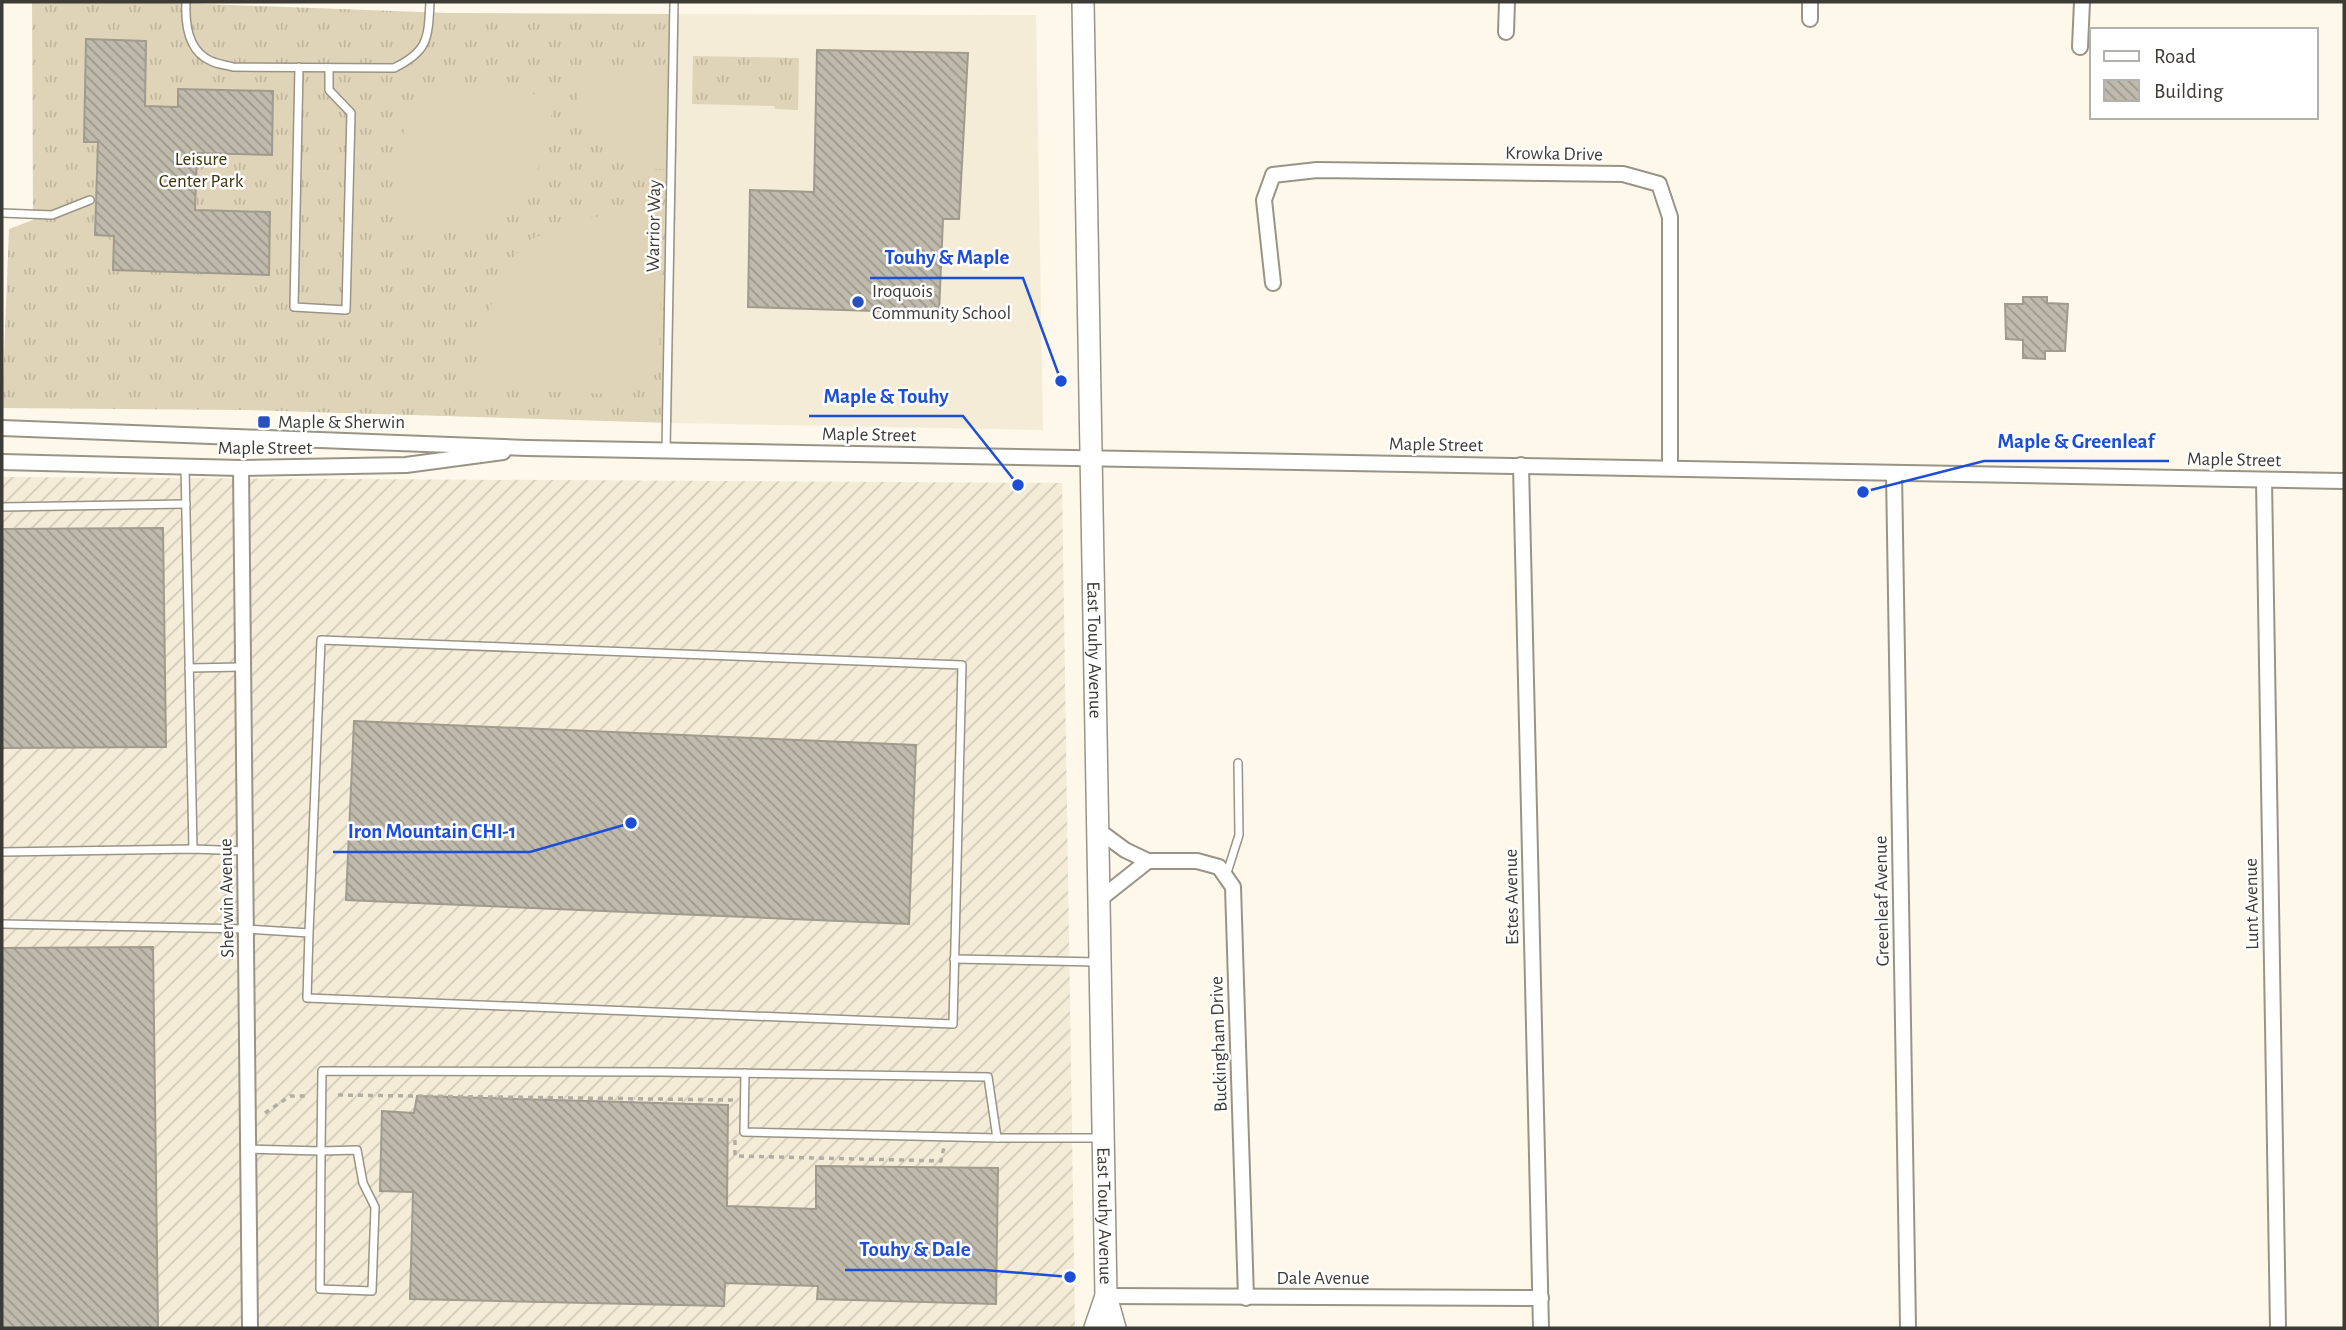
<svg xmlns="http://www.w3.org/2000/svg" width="2346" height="1330" font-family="'Alegreya Sans',sans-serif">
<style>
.built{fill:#f4ecd7}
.industrial{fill:url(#industrial-furrows)}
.grass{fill:url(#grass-tufts)}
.garden{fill:#dfd4b7}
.building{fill:url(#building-back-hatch);stroke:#a09b8d;stroke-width:2}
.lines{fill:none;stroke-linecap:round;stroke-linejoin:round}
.service-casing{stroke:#999486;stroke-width:10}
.minor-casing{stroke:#999486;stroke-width:18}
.secondary-casing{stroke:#999486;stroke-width:24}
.path{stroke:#b2aea3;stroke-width:3.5;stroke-dasharray:5 5;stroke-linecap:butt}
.service{stroke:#fff;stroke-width:7}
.minor{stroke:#fff;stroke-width:14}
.secondary{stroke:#fff;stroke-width:21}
.poi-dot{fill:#2950bf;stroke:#fff;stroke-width:2.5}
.labels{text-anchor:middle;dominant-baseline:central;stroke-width:5;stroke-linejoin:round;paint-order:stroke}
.street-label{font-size:19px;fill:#3d3b35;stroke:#fff}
.park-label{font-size:19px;fill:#3f330a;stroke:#fff}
.poi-label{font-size:19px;fill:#3d3b35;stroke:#fff;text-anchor:start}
.leader{fill:none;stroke:#1d4ed8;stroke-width:2.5}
.callout-dot{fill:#1d4ed8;stroke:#fff;stroke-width:2.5}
.callout-label{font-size:21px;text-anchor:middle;font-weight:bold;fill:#1d4ed8;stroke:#fff;stroke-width:5;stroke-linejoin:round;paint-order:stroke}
</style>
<defs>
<pattern id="industrial-furrows" width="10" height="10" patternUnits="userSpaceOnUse" patternTransform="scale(1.75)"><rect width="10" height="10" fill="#f4ecd7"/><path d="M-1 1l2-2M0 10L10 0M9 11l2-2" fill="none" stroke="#d2cbb9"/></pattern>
<pattern id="grass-tufts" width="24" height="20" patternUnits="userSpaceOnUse" patternTransform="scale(1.75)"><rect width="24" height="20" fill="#dfd4b7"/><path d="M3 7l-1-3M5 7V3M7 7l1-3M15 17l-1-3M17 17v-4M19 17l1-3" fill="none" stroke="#c0b79e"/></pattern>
<pattern id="building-back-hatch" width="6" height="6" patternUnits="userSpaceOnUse" patternTransform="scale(1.75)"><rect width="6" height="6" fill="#bfbaab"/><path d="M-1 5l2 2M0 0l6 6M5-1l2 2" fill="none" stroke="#9c988c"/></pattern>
</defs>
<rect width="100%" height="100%" fill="#fdf8e9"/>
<path class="built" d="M679,14L1036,15L1043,430L672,423Z"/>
<path class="industrial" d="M2,477L1062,483L1075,1328H2Z"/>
<g class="grass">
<path d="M32,2H151L447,13L679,14L672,423L246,410L2,408L9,229L33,220Z"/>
<path d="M693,56L799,58L798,110L775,109L774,106L692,104Z"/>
</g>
<g class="garden">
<path d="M661,67L676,79L675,169H654L624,158L599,142L578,110L579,70Z"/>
<path d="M425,89L555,95L544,155L525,199L491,224L454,232L397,236L405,111Z"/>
<path d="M622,213L662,218L659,371L631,395L487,389L481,335L504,268L528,241L574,220Z"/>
</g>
<g class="building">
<path d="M86,39L146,41L145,106L178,107V89L273,91L272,155L197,153L195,210L270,212L269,275L113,270L114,236L95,235L98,142H84Z"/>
<path d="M817,50L968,53L959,219H943L939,313L748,307L750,190L814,192Z"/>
<path d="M2023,297H2047V303L2068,304L2065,351H2045V359L2023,358V340L2006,339L2005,304H2023Z"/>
<path d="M163,528L166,747L2,748V529Z"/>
<path d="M354,721L916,745L909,924L346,900Z"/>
<path d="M153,947L158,1328H2V948Z"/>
<path d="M417,1096L728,1105L727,1206L816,1209V1166L998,1168L996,1304L817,1299L818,1286L725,1283L724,1306L410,1299L413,1192L380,1191L382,1111L414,1113Z"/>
</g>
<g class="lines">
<defs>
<g id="service">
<path d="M186,2C185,23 187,51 211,61C217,64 226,65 233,67L394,68C429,51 428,38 430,2"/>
<path d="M299,67L294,307L346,310L351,113L329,90V68"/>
<path d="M2,213L52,215L90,200"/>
<path d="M666,450L674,2"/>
<path d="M185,467L193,849"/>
<path d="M2,507L186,504"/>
<path d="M189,668L243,667"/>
<path d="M2,852L193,849L245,851"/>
<path d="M1226,876L1239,835L1238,763"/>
<path d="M2,924L246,929L309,933L307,998L953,1024L962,665L321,640L309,933"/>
<path d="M954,959L1097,962"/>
<path d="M745,1073L744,1132L997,1138"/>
<path d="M248,1149L321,1151L322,1071L660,1072L988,1077L997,1138H1099"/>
<path d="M357,1150L363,1183L375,1207L372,1291L320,1289L321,1151Z"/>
</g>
<g id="minor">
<path d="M1810,2V19"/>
<path d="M1506,32L1507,2"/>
<path d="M2080,47L2082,2"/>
<path d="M1273,283L1264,200L1273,175L1317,170L1623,174L1659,184L1670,217V468"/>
<path d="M2,428L527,448L2344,481"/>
<path d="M2,462L241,468L406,465L503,452"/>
<path d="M1521,465L1541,1328"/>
<path d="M241,468L250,1328"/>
<path d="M1894,473L1908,1328"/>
<path d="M2264,480L2278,1328"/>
<path d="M1098,830L1125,850L1148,861H1197L1219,867L1233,887L1246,1298"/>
<path d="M1100,899L1148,861"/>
<path d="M1106,1296L1541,1298"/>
</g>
<g id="secondary">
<path id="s1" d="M1083,2L1106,1296L1115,1328"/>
<path d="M1095,1328L1106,1296"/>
</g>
</defs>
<use href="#service" class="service-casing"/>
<use href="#minor" class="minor-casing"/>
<use href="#secondary" class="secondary-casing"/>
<g class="path">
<path d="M338,1095L733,1100"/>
<path d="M265,1113L290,1096H306"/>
<path d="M735,1140V1156L941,1161L944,1147"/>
</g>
<use href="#service" class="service"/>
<use href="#minor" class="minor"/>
<use href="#secondary" class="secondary"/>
</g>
<g class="poi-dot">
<circle cx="858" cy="302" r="7"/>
<rect x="257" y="415" width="14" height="14" rx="3.5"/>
</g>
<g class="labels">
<g class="street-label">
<text transform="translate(1554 154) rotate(1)">Krowka Drive</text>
<text transform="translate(654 226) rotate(-89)">Warrior Way</text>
<text transform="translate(869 435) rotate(1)">Maple Street</text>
<text transform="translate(1436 445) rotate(1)">Maple Street</text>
<text x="265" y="448">Maple Street</text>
<text transform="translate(2234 460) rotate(1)">Maple Street</text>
<text stroke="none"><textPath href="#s1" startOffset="648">East Touhy Avenue</textPath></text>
<text transform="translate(1512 897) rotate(-91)">Estes Avenue</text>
<text transform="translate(227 898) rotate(-91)">Sherwin Avenue</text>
<text transform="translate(1882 901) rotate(-91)">Greenleaf Avenue</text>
<text transform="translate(2252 904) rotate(-91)">Lunt Avenue</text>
<text transform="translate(1219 1044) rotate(-92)">Buckingham Drive</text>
<text stroke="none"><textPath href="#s1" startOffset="1214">East Touhy Avenue</textPath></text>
<text x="1323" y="1278">Dale Avenue</text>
</g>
<g class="park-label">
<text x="201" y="159">Leisure<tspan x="201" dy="22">Center Park</tspan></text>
</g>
<g class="poi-label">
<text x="872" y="291">Iroquois<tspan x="872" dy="22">Community School</tspan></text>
<text x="278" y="422">Maple &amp; Sherwin</text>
</g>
</g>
<path class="leader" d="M1061 381L1023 278H870M1018 485L963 416H809M1863 492L1984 461H2169M631 823L530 852H333M1070 1277L984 1270H845"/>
<g class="callout-dot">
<circle cx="1061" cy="381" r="7"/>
<circle cx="1018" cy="485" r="7"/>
<circle cx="1863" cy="492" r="7"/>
<circle cx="631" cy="823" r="7"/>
<circle cx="1070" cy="1277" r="7"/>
</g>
<g class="callout-label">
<text x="947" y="264">Touhy &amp; Maple</text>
<text x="886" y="403">Maple &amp; Touhy</text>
<text x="2076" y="448">Maple &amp; Greenleaf</text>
<text x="432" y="838">Iron Mountain CHI-1</text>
<text x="915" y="1256">Touhy &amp; Dale</text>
</g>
<rect width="2346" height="1330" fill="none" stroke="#3d3b35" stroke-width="7"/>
<rect x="2090" y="28" width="228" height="91" fill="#ffffff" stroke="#b1b1ae" stroke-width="2"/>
<rect x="2104" y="51" width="35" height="10" fill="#ffffff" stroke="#b1b1ae" stroke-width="2"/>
<text x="2154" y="63" font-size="21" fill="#3d3b35">Road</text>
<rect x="2104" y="80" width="35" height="21" fill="url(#building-back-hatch)" stroke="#b1b1ae" stroke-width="2"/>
<text x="2154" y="98" font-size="21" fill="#3d3b35">Building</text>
</svg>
